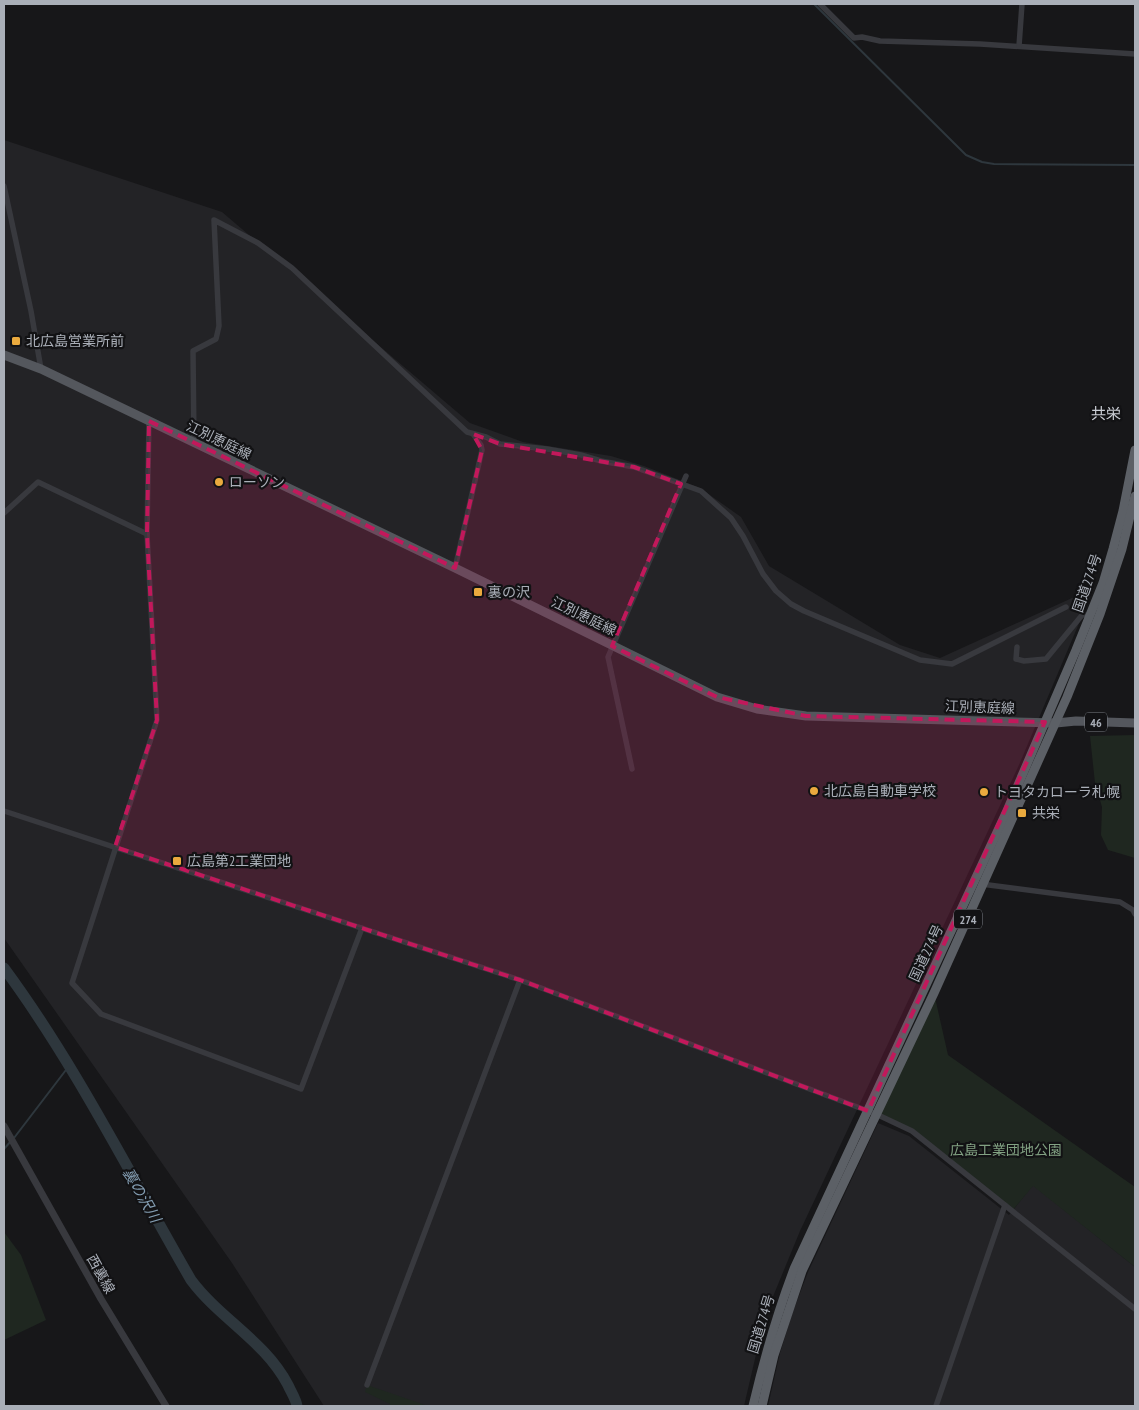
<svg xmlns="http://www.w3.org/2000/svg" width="1139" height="1410" font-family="'PT Sans Narrow','Noto Sans JP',sans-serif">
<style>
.built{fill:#232326}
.green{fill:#1f2720}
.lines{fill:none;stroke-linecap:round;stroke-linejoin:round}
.stream{stroke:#2e373d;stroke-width:2}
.river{stroke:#2e373d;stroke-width:11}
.minor{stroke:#38393e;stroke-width:5.5}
.tertiary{stroke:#38393e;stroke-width:7}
.primary{stroke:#54575d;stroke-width:9}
.trunk{stroke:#5c6066;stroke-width:9}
.marked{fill:#c2185b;fill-opacity:0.2;stroke:#c2185b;stroke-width:4;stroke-dasharray:10 6;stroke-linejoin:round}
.poi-dot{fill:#eaaa3e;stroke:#121214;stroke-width:2}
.labels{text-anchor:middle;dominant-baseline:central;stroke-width:4.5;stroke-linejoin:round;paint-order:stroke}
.shield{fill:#121214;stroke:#7c8087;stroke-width:1}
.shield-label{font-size:12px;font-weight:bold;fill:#aaafb8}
.poi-label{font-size:14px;fill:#aaafb8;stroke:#121214;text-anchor:start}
.street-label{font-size:14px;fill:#aaafb8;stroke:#121214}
.park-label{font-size:14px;fill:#82a283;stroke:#121214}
.neighbourhood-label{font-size:15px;fill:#cbced5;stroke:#121214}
.water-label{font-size:15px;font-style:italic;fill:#839db2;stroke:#121214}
</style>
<rect width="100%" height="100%" fill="#171719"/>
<g class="built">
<path d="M4,140L222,212L470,423L523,442L611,456L644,466L700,488L741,517L769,566L900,645L940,658L1094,588L1019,765L800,1231L765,1316L744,1406H324L232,1263L4,938Z"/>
<path d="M878,1123L909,1136L1009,1215L1033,1185L1135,1267V1406H768L780,1353L792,1314L808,1272Z"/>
</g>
<g class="green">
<path d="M1135,735V858L1108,850L1101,835L1102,807L1095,783L1090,736Z"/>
<path d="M934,993L948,1055L1135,1187V1267L1033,1186L1012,1211L912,1131L876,1114Z"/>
<path d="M4,1232L21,1255L46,1320L4,1340Z"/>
<path d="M367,1385L428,1406H390V1404L365,1392Z"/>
</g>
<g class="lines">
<g class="stream">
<path d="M814,4L966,155L982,162L994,164L1135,165"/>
<path d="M14,1138L69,1066"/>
<path d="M4,1149L11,1141"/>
</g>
<path class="river" d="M4,968C75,1064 131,1176 191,1280C220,1319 265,1341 288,1385C291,1392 296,1399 297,1406"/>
<g class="minor">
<path d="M820,4L854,38L862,37L880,41L980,44L1135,54"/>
<path d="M1019,46L1022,4"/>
<path d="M4,186L31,311L41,369"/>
<path d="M194,444L193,351L216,339L219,326L214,220L258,243L292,268L467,432L486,437L500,444L547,449L581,455L601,461L634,467L701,491L731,518L743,536L763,574L776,591L791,604L804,611L920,660L952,664L1066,607"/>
<path d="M4,513L38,482L147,534L157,720L72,983L101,1014L301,1089L362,928"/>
<path d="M147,534L149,421"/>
<path d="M455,568L482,450L481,445L473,434"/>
<path d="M1017,647L1016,659L1024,661L1046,659L1083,614L1090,617"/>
<path d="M632,769L608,657L686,476"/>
<path d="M4,811L520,980L876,1114L912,1131L1135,1309"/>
<path d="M981,884L1120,902L1133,910L1135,914"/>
<path d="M367,1385L520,980"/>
<path d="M936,1406L1005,1205"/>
</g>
<path class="tertiary" d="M4,1126L101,1299L166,1406"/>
<path class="primary" d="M4,355L41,369L455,568L717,697L757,709L806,716L1056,723L1076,721L1135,723"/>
<g class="trunk">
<path d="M753,1406C764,1359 777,1314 794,1269L1006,813L1076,650L1103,583L1113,549L1123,511L1135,450"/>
<path d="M762,1406L774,1355L802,1271L934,993L1067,697L1100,614L1122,549L1135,496"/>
</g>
</g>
<path class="marked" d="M149,421L455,568L482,450L473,434L500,444L634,467L681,484L612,646L717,697L806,716L1045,722L868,1111L520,980L115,847L157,720L147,534Z"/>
<g class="poi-dot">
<rect x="11" y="336" width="10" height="10" rx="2.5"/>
<circle cx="219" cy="482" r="5"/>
<rect x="473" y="587" width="10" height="10" rx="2.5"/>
<circle cx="814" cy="791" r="5"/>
<circle cx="984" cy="792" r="5"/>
<rect x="1017" y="808" width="10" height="10" rx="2.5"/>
<rect x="172" y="856" width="10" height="10" rx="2.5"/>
</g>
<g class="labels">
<g class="shield">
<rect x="1085" y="712.5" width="22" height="19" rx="4"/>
<rect x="954" y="909.5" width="28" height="19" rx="4"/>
</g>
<g class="shield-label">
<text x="1096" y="722">46</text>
<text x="968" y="919">274</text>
</g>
<g class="poi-label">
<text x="26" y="341">北広島営業所前</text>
<text x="229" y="482">ローソン</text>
<text x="488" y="592">裏の沢</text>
<text x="824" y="791">北広島自動車学校</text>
<text x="994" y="792">トヨタカローラ札幌</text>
<text x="1032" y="813">共栄</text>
<text x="187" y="861">広島第2工業団地</text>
</g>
<g class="street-label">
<text transform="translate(219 440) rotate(26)">江別恵庭線</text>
<text transform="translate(1087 583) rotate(-71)">国道274号</text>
<text transform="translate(584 616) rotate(26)">江別恵庭線</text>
<text transform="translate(980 707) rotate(2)">江別恵庭線</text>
<text transform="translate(926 953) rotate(-65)">国道274号</text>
<text transform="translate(101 1274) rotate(61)">西裏線</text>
<text transform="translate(761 1324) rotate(-73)">国道274号</text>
</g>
<g class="park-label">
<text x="1006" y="1150">広島工業団地公園</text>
</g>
<g class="neighbourhood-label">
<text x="1106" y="413">共栄</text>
</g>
<g class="water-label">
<text transform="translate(142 1195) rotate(60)">裏の沢川</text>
</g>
</g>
<rect width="1139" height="1410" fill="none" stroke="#aaafb8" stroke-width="10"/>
</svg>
